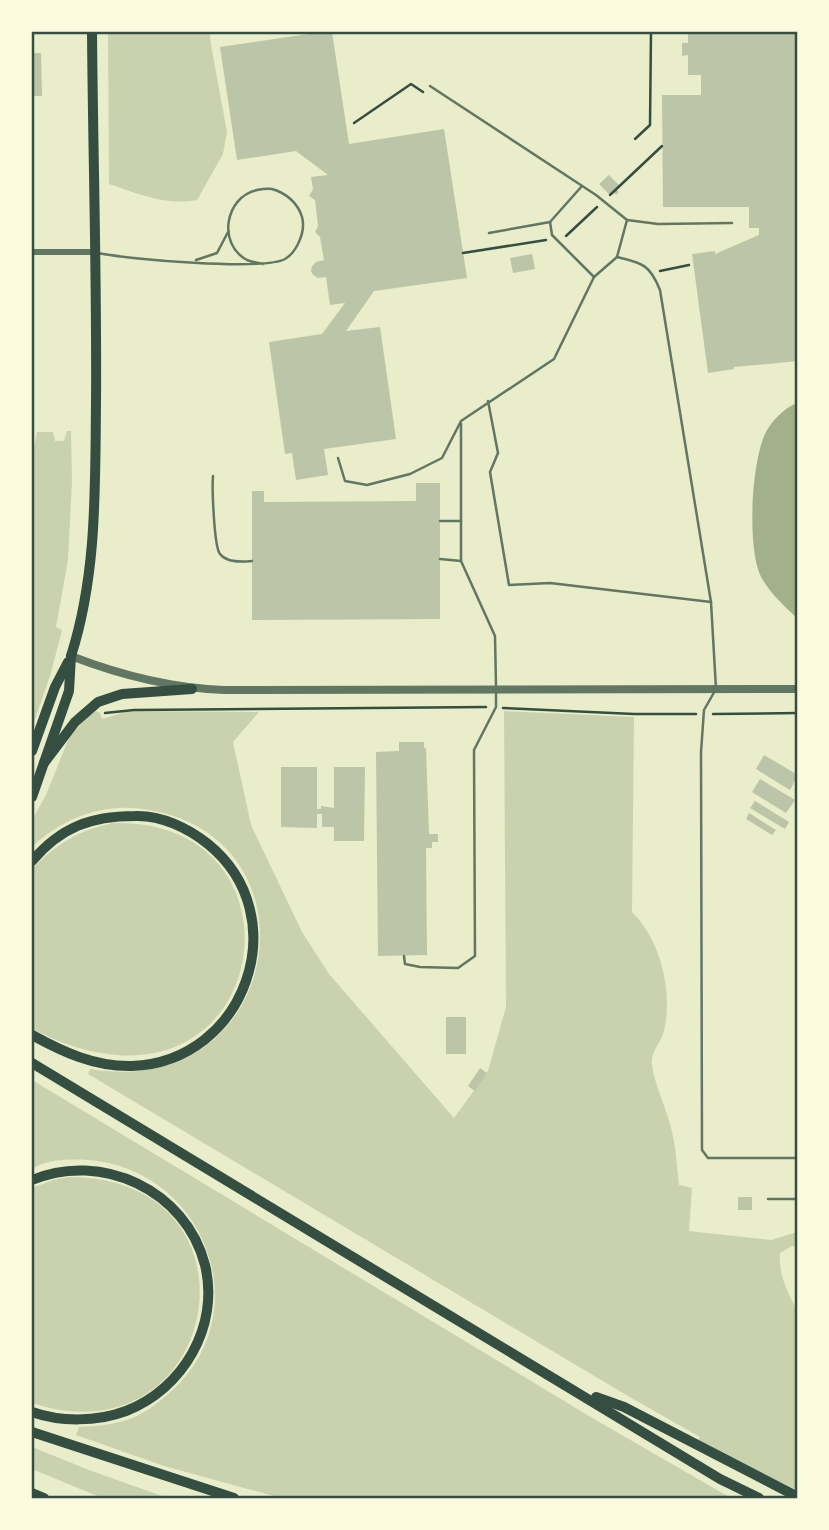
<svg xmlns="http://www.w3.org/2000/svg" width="829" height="1530" font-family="'Alegreya Sans',sans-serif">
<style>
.green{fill:#cad2ad}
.water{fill:#a3b18a}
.building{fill:#bcc5a7}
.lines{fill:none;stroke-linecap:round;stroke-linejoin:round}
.path{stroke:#344e41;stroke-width:2.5}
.service{stroke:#617663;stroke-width:2.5}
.minor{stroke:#617663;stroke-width:6}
.tertiary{stroke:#617663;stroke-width:8}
.primary{stroke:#344e41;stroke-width:10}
.motorway{stroke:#344e41;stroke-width:10}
.neatline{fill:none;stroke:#344e41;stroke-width:2.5}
</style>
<rect width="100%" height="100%" fill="#e9edc9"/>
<g class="green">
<path d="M108,32H210L211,45L227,132L223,154L197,200C166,206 139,194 109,184Z"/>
<path d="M67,431H71L72,481L68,560L56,627L62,630L51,673L32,728V458L37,432H53L55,441H64Z"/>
<path d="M96,711L100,713L102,719L125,712L137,711L259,712L233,742L251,825L302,932L329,974L454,1118L488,1071L506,1007L504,711L634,717L632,912C661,941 673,991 664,1031C661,1044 650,1051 652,1065C655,1087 667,1109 672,1132C676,1149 677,1167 679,1185L692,1188L689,1231L771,1240L797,1232V1246H792L780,1253C778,1275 788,1292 797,1311V1490L697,1441L700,1437L628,1396L88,1074L90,1069C283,1101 324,839 149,810C105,802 64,817 32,847V820L46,795L69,738L86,718Z"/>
<path d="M113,823C324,817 270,1150 32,1029V869C56,844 79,830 113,823Z"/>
<path d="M32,1080L594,1419L731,1498H281L164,1466L76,1435L79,1427C95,1426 111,1425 127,1420C142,1415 155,1405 167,1395C261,1317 207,1169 88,1160C71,1159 43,1159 32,1170Z"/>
<path d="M69,1177C272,1177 222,1465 32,1403V1188L53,1180Z"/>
<path d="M32,1447L89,1470L162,1496L176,1498H102L32,1469Z"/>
</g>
<path class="water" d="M797,403H798L797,618C784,606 763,587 758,569C748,536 752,467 764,436C770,422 784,408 797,403Z"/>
<g class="building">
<path d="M322,32H332L349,144L444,129L467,278L374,291L346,331L380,327L396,439L324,449L328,475L296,480L292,453L285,454L269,342L322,334L345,303L330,305L326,277L318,278L313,275L311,271L312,266L316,262L324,260L320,237L315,232L318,226L315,200L309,196L313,189L311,177L328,175L296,151L237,160L220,47Z"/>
<path d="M688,32H798V361L734,367V369L708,373L692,254L715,251V254L759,235V228H749V207H663L662,95H701V75H688V55L682,56V43H688Z"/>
<path d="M32,53H41L42,96H32Z"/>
<path d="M609,175L620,186L616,189L619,192L616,195L614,192L610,195L599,184Z"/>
<path d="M532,254L535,269L513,273L510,258Z"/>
<path d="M416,483H440V619L252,620V491H264V502L416,501Z"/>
<path d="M399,742H424V748H426L429,834H438V842H432V848H426L427,955L378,956L376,752L399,751Z"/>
<path d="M764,755L798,775L790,790L756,769Z"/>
<path d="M281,767H317V809H321V806L334,808V767H365L364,841H334V827H322V814H317V828L281,827Z"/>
<path d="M760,779L795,800L786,813L752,792Z"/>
<path d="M755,801L789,822L785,829L750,808Z"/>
<path d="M749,813L776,830L772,835L746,819Z"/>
<rect x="446" y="1017" width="20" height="37"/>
<path d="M480,1068L487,1073L475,1091L468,1086Z"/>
<rect x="738" y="1197" width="14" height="13"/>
</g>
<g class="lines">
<g class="path">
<path d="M354,123L411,84L423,92"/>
<path d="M635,139L650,125L651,32"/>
<path d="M610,195L662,146"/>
<path d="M566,236L597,207"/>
<path d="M463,253L546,240"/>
<path d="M660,271L689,265"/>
<path d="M503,708L634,714H696"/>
<path d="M105,713L134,710L486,707"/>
<path d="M713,714L798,713"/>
</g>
<g class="service">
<path d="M430,86L596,195L627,220L617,257"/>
<path d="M627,220L658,224L732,223"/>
<path d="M550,222L552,235L594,277"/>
<path d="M489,233L550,222L582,186"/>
<path d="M98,253C126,259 263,271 285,259C297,252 306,231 302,217C298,203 286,193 272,189C267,188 262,189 257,190C225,197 217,244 247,260C252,262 258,263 263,264"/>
<path d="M196,260L217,253L228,232"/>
<path d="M488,401L498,453L490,472L509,585L550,583L711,602"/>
<path d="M461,424V561L495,636L496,686"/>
<path d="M338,458L345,481L367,485L410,474L442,458L461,421L554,359L594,277L617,257C643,263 650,265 660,290L711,602L716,689L704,710L701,752L702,1150L708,1158H798"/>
<path d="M213,476C212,488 214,547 220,554C227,563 242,562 252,561"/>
<path d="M440,521H461"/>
<path d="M440,559L461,561"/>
<path d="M404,956L405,964L420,967L458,968L475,956L474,750L496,707V693"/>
<path d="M768,1199H798"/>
</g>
<path class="minor" d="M32,252H93"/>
<path class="tertiary" d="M71,656C120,675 171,688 224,690L798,689"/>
<path class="primary" d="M71,656C97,575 95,489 96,404C97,280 93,156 92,32"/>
<g class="motorway">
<path d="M32,751L55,687L68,662"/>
<path d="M44,763L75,722L98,702L122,694L192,689"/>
<path d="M32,797L69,691L71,656"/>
<path d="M32,861C61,827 91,816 135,816C161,815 188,828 208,844C297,916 246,1062 132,1066C95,1067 63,1052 32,1035"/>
<path d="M32,1063L720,1479L759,1498"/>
<path d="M32,1180C101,1151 186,1190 205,1265C220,1326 183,1389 126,1411C97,1422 60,1422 32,1412"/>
<path d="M596,1397L624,1407L798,1497"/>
<path d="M32,1432L234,1498"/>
<path d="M32,1493L44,1498"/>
</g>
</g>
<rect width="829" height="1530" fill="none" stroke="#fefae0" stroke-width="66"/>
<rect x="33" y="33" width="763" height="1464" class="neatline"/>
</svg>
